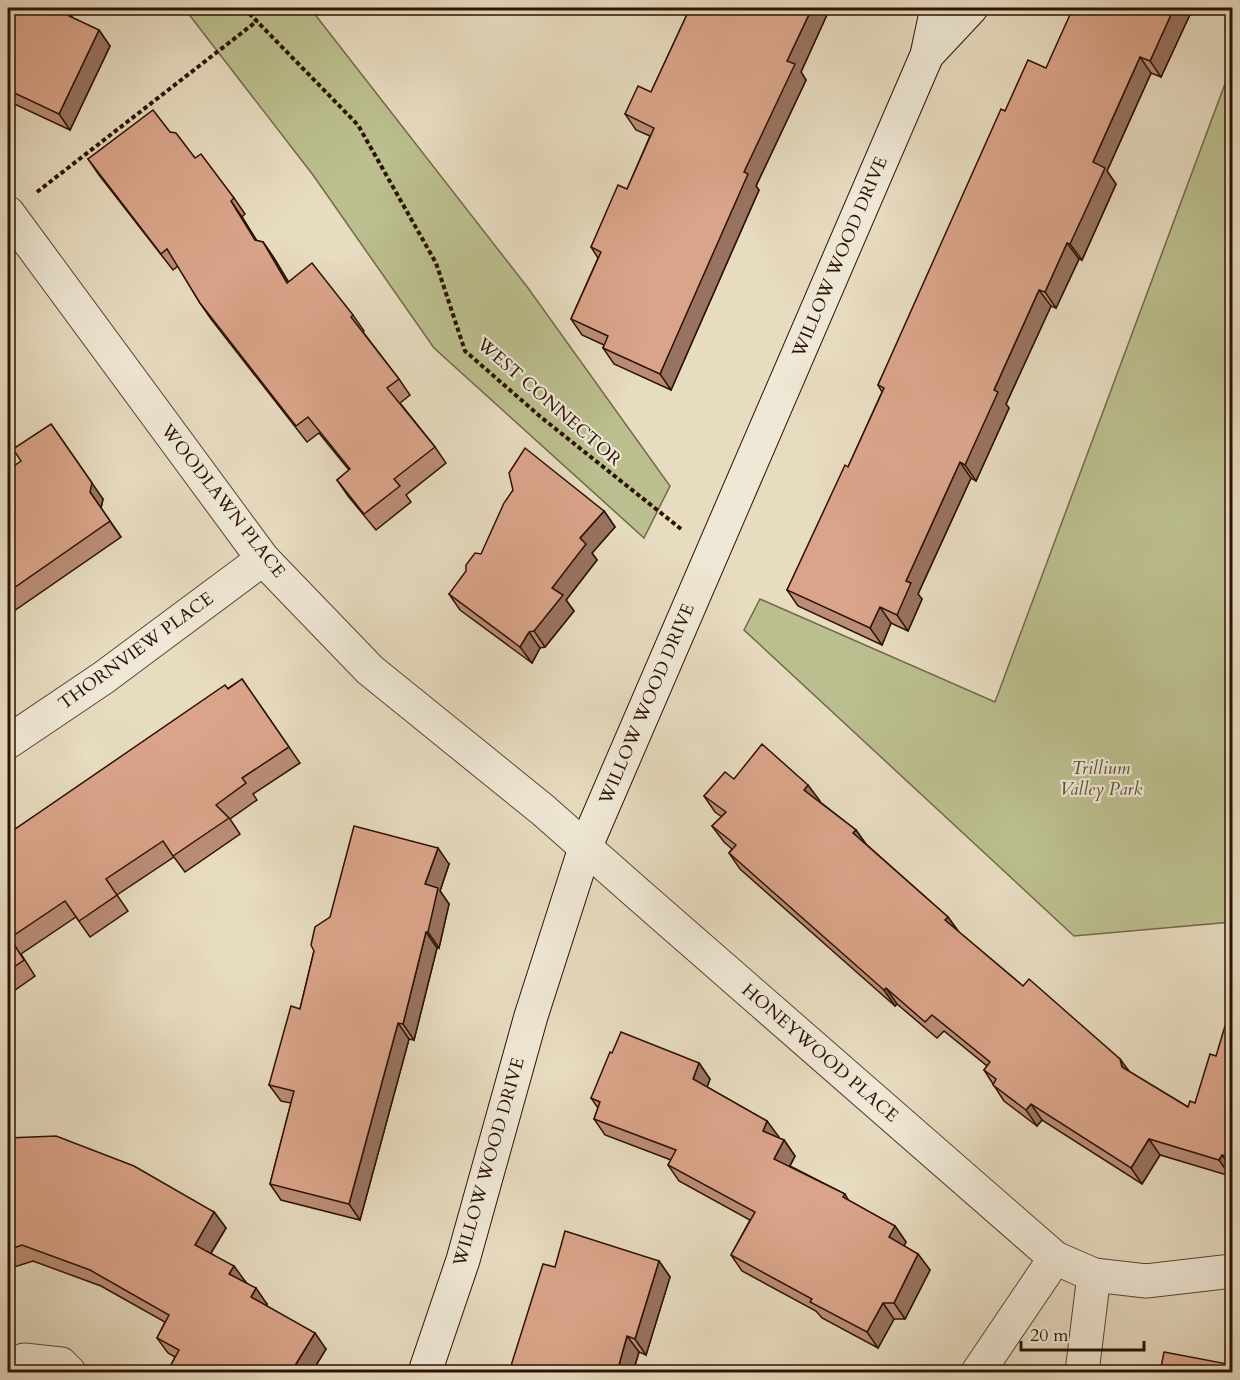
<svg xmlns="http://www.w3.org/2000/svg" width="1240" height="1380" font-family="Cardo,serif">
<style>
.green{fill:#bbbe8e;stroke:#746848;stroke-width:1.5}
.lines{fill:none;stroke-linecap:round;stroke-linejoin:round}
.street-casing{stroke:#5c4432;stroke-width:35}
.secondary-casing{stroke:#2d1203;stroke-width:35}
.path{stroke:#2d1203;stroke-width:4;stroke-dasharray:4.5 3;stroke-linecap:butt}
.street{stroke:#efe8d6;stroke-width:33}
.secondary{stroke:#efe8d6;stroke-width:33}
.wall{fill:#bb8d77;stroke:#2d1203;stroke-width:1.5}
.shaded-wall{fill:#997361;stroke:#2d1203;stroke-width:1.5}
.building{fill:#daa48a;stroke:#2d1203;stroke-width:1.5}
.labels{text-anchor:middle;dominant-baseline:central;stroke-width:4.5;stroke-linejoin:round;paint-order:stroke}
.street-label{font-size:18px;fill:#2d1203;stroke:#efe8d6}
.park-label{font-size:18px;font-style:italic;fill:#5f4e34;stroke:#efe8d6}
</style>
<rect width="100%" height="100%" fill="#e7dbc0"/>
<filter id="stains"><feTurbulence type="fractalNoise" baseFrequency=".00333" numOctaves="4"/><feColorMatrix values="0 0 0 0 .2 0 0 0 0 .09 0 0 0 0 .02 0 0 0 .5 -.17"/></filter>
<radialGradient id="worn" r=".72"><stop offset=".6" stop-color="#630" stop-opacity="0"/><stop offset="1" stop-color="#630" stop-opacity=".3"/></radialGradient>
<g class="green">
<path d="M184,8H310L528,288L670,486L644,538L434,348L313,175Z"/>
<path d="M1232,65V922L1074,936L744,630L760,599L995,702Z"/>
</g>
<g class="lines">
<defs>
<g id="street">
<path d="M8,213L263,559L370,670L543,810L637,893L1055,1258L1094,1275L1146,1281L1232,1271"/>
<path d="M8,742L103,678L263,559"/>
<path d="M8,1369L24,1360L61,1364L69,1372"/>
<path d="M978,1372L1055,1258"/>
<path d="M1082,1372L1094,1275"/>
</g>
<g id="secondary">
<path d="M927,55L971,8"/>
<path d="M425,1372L463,1260L531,1016L585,848L927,55L937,8"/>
</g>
</defs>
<use href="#street" class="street-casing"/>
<use href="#secondary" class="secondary-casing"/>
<g class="path">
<path d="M244,8L358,125L436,263L465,351L542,418L681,529"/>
<path d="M37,192L257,21"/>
</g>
<use href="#street" class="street"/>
<use href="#secondary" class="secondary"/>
</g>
<g class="wall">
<path d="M8,8H66L73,18L99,30L110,46L70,130L8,101Z"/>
<path d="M690,8H830L801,72L806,80L756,186L759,190L671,390L614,364L603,348L604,345L582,335L571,319L598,258L591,247L627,189L650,136L636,130L625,114L651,92Z"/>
<path d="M1193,8L1161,77L1151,73L1107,171L1116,184L1082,260L1079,259L1056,308L1051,306L1006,404L1009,408L976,481L971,478L918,594L922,599L908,631L891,623L882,645L798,606L787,590L848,467L882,392L878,385L1005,111L1046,68Z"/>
<path d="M170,132L234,198L245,214L242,217L257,241L263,242L274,258L288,282L353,315L364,331L363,332L399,379L410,395L400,403L435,447L446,463L406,495L411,502L376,530L348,496L337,480L349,470L319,433L307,442L211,319L200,303L178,266L173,270L99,175L88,159Z"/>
<path d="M8,470L103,499L101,508L121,537L8,615Z"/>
<path d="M604,511L615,527L592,553L597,560L566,600L574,611L545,647L540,648L532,663L460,610L449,594Z"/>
<path d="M242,679L300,763L253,794L257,800L230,819L240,834L185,872L174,857L117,895L128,911L90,937L76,917L21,954L35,976L8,995V834Z"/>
<path d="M734,779L820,801H819L856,830L866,844L948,917L959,932L1023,986L1120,1059L1128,1071L1188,1107L1195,1103L1216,1056L1233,1029V1173L1230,1176L1160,1155L1142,1184L1042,1120L1037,1126L1004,1101L984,1070L987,1066L944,1031L937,1038L897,1004L895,1006L740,869L729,853L732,849L724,842L712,826L722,817L715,812L704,796Z"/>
<path d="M449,864L440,891L449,904L439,948H437L414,1040L409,1039L360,1220L281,1200L270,1184L291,1103L281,1101L269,1085L300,1009L314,951Z"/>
<path d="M699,1063L710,1079L707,1087L767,1121L778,1138L784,1140L795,1156L790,1166L845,1194L849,1201L895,1226L906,1242L904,1246L918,1254L930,1270L905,1319H894L878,1348L822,1318L816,1311L742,1271L731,1255L750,1220L679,1181L668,1165L671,1160L605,1135L594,1119L598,1108L591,1098Z"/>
<path d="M8,1138L214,1212L226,1228L211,1253L245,1281L267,1304L266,1305L326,1349L312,1372H174L170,1367L175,1357L168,1353L157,1338L165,1322L101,1286L33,1261L8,1269Z"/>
<path d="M659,1261L670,1277L646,1355L639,1352L633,1372H509L555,1267Z"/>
</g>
<g class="shaded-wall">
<path d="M812,8H830L801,72L806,80L756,186L759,190L671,390L660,374L744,172L787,61Z"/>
<path d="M1174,8H1193L1161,77L1150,61Z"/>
<path d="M99,30L110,46L70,130L59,114Z"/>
<path d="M1140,57L1151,73L1107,171L1116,184L1082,260L1070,244L1093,162Z"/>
<path d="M231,201L242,217L266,256L255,240Z"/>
<path d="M263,242L274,258L299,299L287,283Z"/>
<path d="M1067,243L1079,259L1056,308L1045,292Z"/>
<path d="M1039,290L1051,306L1006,404L1009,408L976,481L965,465L994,390Z"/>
<path d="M51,424L103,499L101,508L121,537L90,492Z"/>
<path d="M960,462L971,478L918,594L922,599L908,631L897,615L906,581Z"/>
<path d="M604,511L615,527L592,553L597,560L566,600L574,611L545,647L534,631L552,588L580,538Z"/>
<path d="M880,607L891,623L882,645L870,628Z"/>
<path d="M529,632L540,648L532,663L520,647Z"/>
<path d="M808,785L820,801L816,806L804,790Z"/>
<path d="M856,830L867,846L853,833Z"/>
<path d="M438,848L449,864L440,891L449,904L439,948L428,932L425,884Z"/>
<path d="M948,917L959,933L945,920Z"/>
<path d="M426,932L437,948L414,1040L403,1024Z"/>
<path d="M886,988L897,1004L895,1006L884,990Z"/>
<path d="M398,1023L409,1039L360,1220L349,1204Z"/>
<path d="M1120,1059L1132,1075L1122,1067Z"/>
<path d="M699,1063L710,1079L704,1095L693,1079Z"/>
<path d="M1031,1104L1042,1120L1037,1126L1026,1110Z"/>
<path d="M767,1121L779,1137L774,1147L763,1131Z"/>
<path d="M1149,1139L1160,1155L1142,1184L1131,1168Z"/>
<path d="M784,1140L795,1156L785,1175L774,1159Z"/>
<path d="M1222,1155L1233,1170V1173L1230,1176L1219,1160Z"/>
<path d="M214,1212L226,1228L206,1261L195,1245Z"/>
<path d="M895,1226L906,1242L900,1253L889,1237Z"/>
<path d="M918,1254L930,1270L905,1319L894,1303Z"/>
<path d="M659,1261L670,1277L646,1355L635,1339Z"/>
<path d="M234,1266L245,1281L240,1290L229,1274Z"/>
<path d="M256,1288L267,1304L263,1313L251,1297Z"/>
<path d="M883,1303L894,1319L878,1348L867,1332Z"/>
<path d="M315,1333L326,1349L312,1372H291Z"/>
<path d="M627,1336L639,1352L633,1372H617Z"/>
</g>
<g class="building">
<path d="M8,8H66L69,16L99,30L59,114L8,90Z"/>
<path d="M690,8H812L787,61L795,64L744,172L748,174L660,374L603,348L608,336L571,319L601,252L591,247L618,185L627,189L654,128L625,114L638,86L651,92Z"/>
<path d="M1073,8H1174L1150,61L1140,57L1093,162L1105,168L1070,244L1067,243L1045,292L1039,290L994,390L998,392L965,465L960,462L906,581L911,583L897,615L880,607L870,628L787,590L845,465L848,467L884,388L878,385L1001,109L1005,111L1028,60L1046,68Z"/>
<path d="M153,110L170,132L176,133L195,158L201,154L234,198L231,201L255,240L263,242L287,283L312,263L353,315L351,317L399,379L387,388L435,447L394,479L400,486L364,514L337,480L350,469L308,417L296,426L200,303L167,249L161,254L88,159Z"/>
<path d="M51,424L92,483L90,492L110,521L8,592V470L21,461L13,449Z"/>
<path d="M525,448L604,511L580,538L586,544L552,588L563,595L534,631L529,632L520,647L449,594L466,571V565L475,553L481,554L504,503L513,490L509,473Z"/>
<path d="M242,679L289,747L242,778L246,783L216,805L229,818L173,856L163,841L106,879L117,895L79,921L65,901L10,938L24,960L8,971V834L225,685L228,689Z"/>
<path d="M762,744L808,785L804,790L856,830L853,833L948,917L945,920L1023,986L1029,979L1120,1059L1122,1067L1188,1107L1190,1101L1195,1103L1210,1054L1216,1056L1225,1026L1233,1029V1159L1222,1155L1219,1160L1149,1139L1131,1168L1031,1104L1026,1110L993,1085L996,1079L984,1070L990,1062L932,1015L925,1022L886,988L884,990L729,853L736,845L712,826L726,812L704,796L725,772L734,779Z"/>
<path d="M354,826L438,848L425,884L438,888L428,932H426L403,1024L398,1023L349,1204L270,1184L294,1091L269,1085L291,1006L300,1009L314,951L311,945L315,927L330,917Z"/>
<path d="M621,1032L699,1063L693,1079L767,1121L763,1131L784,1140L774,1159L845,1194L843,1197L895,1226L889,1237L918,1254L894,1303H883L867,1332L810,1302L812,1299L731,1255L755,1212L668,1165L676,1150L594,1119L600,1102L591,1098L610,1052L612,1053Z"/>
<path d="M56,1136L134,1166L214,1212L195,1245L234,1266L229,1274L256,1288L251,1297L315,1333L291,1372H181L170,1367L179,1350L157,1338L169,1315L90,1270L22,1245L8,1250V1138Z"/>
<path d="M565,1231L659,1261L635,1339L627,1336L617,1372H509L543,1264L555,1267Z"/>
<path d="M1164,1352L1233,1365V1372H1160Z"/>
<path d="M820,1366L822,1372H799Z"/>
</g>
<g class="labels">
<g class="street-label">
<text transform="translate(840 257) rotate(-67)">WILLOW WOOD DRIVE</text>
<text transform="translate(549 402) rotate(41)">WEST CONNECTOR</text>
<text transform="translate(223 501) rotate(52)">WOODLAWN PLACE</text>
<text transform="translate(136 651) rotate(-36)">THORNVIEW PLACE</text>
<text transform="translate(647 704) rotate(-67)">WILLOW WOOD DRIVE</text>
<text transform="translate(820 1053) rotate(41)">HONEYWOOD PLACE</text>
<text transform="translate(489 1162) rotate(-74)">WILLOW WOOD DRIVE</text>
</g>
<g class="park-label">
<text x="1101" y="768">Trillium<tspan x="1101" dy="21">Valley Park</tspan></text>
</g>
</g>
<rect width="1240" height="1380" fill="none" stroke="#e7dbc0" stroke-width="30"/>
<rect x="9" y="9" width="1222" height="1362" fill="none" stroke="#2d1203" stroke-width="3"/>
<rect x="15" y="15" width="1210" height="1350" fill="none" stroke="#2d1203" stroke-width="1.5"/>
<path d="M1021 1341v9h123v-9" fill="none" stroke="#2d1203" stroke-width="3"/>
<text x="1030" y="1341" font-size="18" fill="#2d1203" stroke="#efe8d6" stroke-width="4.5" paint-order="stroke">20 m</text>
<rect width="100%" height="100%" filter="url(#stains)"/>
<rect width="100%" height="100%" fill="url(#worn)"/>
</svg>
